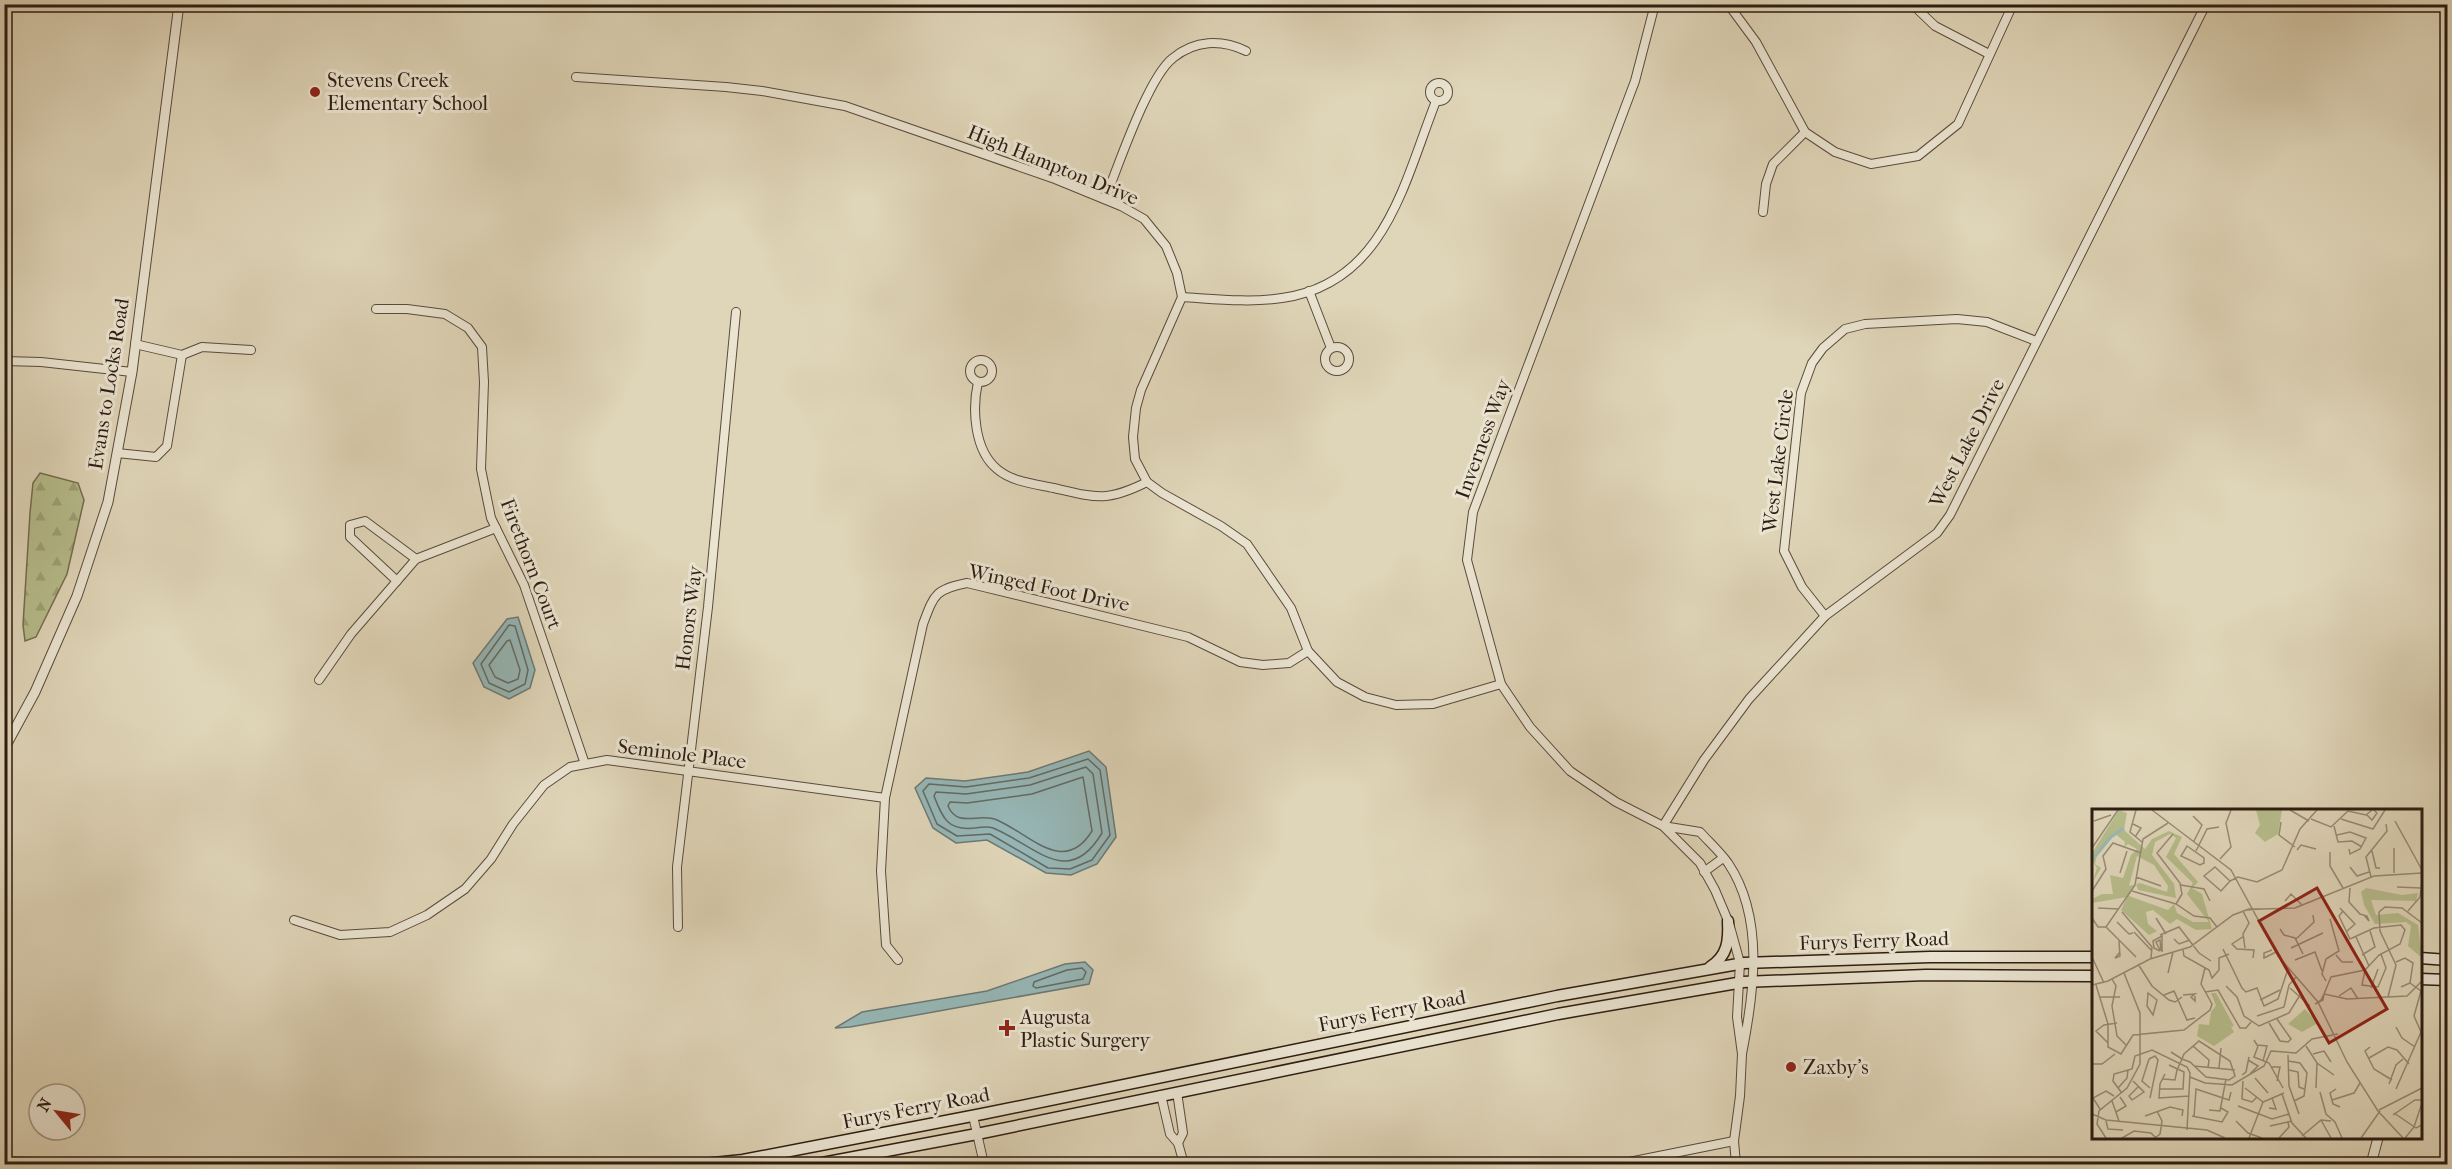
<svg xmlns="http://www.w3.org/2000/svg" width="2452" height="1169" font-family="'IM FELL French Canon',serif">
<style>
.forest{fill:url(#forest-firs);stroke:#726c4e;stroke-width:1.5}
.water{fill:#96b7b7;stroke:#6c7975;stroke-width:1.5}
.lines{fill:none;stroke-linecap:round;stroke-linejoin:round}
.shore{stroke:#626a64;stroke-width:1.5}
.minor-casing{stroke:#5a4a3c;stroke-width:10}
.tertiary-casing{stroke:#5a4a3c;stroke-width:11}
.secondary-casing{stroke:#2d1c12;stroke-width:13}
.minor{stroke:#eae4d1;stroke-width:8}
.tertiary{stroke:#eae4d1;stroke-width:9}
.secondary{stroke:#eae4d1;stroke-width:10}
.poi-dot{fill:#8f2418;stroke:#eae4d1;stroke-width:2}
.labels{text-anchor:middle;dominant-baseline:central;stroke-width:6;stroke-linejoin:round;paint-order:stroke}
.poi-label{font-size:20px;fill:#2d1c12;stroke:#eae4d1;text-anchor:start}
.street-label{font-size:20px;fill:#2d1c12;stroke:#eae4d1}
.inset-river{fill:none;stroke:#96b7b7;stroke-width:3}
.inset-road{fill:none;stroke:#988b76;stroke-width:1.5}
.view{fill:#8f2418;fill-opacity:0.15;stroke:#8f2418;stroke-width:3}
.inset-edge{fill:none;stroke:#2d1c12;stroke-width:3}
</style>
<defs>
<pattern id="forest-firs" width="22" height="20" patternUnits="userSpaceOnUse" patternTransform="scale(1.5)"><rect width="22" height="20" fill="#b6bc8b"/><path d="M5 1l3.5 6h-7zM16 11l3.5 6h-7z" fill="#9da177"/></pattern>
</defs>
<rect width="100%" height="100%" fill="#dfd5b8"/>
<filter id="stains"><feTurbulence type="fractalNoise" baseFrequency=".00333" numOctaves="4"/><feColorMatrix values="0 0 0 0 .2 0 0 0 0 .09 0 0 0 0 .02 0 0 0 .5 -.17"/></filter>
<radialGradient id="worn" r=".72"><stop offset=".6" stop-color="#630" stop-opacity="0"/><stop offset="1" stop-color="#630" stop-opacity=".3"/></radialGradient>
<path class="forest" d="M40,473L78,483L84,500L67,574L36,637L25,641L23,625L30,513L33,483Z"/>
<g class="water">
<path d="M518,617L535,670L530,688L509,699L484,687L473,663L507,619Z"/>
<path d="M1089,751L1106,767L1116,837L1097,864L1071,875L1046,873L987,840L956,843L933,828L915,788L926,778L965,781L1028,772Z"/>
<path d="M1085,962L1093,970L1089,984L850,1027L835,1028L862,1012L987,991L1065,964Z"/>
</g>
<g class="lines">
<g class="shore">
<path d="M509,625L515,626L528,670L525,684L509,692L489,683L481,664Z"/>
<path d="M510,640L520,670L518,679L508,683L495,677L489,665L507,641Z"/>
<path d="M1088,759L1100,770L1110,835L1092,860L1070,869L1048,868L990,834L957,836L937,824L923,791L929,784L966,787L1029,778Z"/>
<path d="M1086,767L1093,774L1102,833C1068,890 1035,845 993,828C988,826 981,827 975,828C948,831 943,819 934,796L936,792L966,794L1030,785Z"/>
<path d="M1083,777L1092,831C1064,876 1031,835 997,820C979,812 958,829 948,806L950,802L967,803L1032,794Z"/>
<path d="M1082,968L1086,972L1083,979L1036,988L1033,986L1034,982L1067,970Z"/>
</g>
<defs>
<g id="minor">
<path d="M1655,4L1635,81L1473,512L1467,560L1501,684L1530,727L1570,771L1616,802L1663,826L1704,760L1749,699L1825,616L1937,533L1950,515L2206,4"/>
<path d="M1728,4L1756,42L1805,132L1835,152L1871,164L1918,156L1958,124L2013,4"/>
<path d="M1912,4L1935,26L1989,54"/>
<path d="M576,77L726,87L762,91L845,106L1055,179L1121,206L1144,219L1166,246L1177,273L1182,297L1141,390L1136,408L1133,437L1135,459L1147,482L1162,493L1221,526L1247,544L1291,608L1308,651L1337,682L1365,697L1396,705L1433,704L1501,684"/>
<circle cx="1439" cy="92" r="9"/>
<path d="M1105,199C1118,167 1148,77 1173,58C1195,40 1221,39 1246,51"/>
<path d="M1763,212L1766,184L1773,164L1805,132"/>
<path d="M1309,291L1331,348"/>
<path d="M1182,297C1215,299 1250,303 1282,298C1385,284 1404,182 1436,101"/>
<path d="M376,309H407L445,314L468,328L482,347L484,382L481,469L491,518L524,585L585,764"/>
<path d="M135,344L182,355L202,347L251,350"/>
<circle cx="1337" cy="359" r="12"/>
<circle cx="981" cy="371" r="11"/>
<path d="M4,361L41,362L132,372"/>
<path d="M978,382C972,409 974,450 997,469C1012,482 1035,484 1054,488C1097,498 1107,502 1147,482"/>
<path d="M117,453L156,457L167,446L182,355"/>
<path d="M397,581L350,537V525L365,521L416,559"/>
<path d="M1825,616L1802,587L1784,551L1801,393L1812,363L1823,348L1845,329L1865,324L1957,319L1987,322L2036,341"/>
<path d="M319,680L351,634L416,559L496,528"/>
<path d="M1663,826L1700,832C1709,842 1720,852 1728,863C1765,918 1754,993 1742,1054L1737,1017L1740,963L1729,923L1715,890L1700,863Z"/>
<path d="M1704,872L1723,858"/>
<path d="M294,920L340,935L390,932L427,915L465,889L491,859L513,824L544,785L570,767L607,760L885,798"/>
<path d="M678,927L677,867L708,607L736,312"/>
<path d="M898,960L886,945L881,871L885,798L923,624C934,595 935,589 967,583L1188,637L1240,662L1263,665L1289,663L1308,651"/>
<path d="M1177,1092L1183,1133L1178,1143"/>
<path d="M1161,1095L1170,1134L1178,1143L1184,1164"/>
<path d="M973,1116L984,1164"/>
<path d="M1619,1164L1734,1141"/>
<path d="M1736,1164L1734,1141L1740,1096L1742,1054"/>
</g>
<g id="tertiary">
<path d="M4,749L35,692L77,596L108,502L132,372L179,4"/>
<path d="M2371,1164L2378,1138"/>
</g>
<g id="secondary">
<path d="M2420,958L2448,960"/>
<path d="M1710,967C1728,956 1729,940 1728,921"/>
<path d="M2420,979L2448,980"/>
<path d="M4,1163L70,1164"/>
<path d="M704,1164L743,1160L982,1114L1557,996L1744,963L1930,957H2094"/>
<path d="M817,1164L977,1134L1558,1014L1743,982L1926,975L2094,976"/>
</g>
</defs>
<use href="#minor" class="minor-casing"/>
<use href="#tertiary" class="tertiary-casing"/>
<use href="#secondary" class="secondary-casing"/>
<use href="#minor" class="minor"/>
<use href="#tertiary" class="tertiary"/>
<use href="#secondary" class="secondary"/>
</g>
<g class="poi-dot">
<circle cx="315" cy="92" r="6"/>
<path d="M1004 1019h6v6h6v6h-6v6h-6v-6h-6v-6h6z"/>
<circle cx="1791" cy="1067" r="6"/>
</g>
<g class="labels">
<g class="poi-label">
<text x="327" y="80">Stevens Creek<tspan x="327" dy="23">Elementary School</tspan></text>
<text x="1020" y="1017">Augusta<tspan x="1020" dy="23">Plastic Surgery</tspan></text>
<text x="1803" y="1067">Zaxby's</text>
</g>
<g class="street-label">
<text transform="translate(1053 165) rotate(22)">High Hampton Drive</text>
<text transform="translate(109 384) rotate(-81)">Evans to Locks Road</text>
<text transform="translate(1483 439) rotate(-70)">Inverness Way</text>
<text transform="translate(1967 443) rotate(-63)">West Lake Drive</text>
<text transform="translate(1778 461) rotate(-83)">West Lake Circle</text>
<text transform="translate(531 564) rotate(69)">Firethorn Court</text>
<text transform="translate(1049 588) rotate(12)">Winged Foot Drive</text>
<text transform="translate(689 618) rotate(-83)">Honors Way</text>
<text transform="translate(682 754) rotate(7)">Seminole Place</text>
<text transform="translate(1874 941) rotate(-2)">Furys Ferry Road</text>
<text transform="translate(1392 1011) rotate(-11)">Furys Ferry Road</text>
<text transform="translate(916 1108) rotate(-11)">Furys Ferry Road</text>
</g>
</g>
<g transform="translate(2092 809)">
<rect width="330" height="330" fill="#dfd5b8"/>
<path d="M27,1L35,4L32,21L53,40L60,30L77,22L90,28L82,45L106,73L100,79L110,85L120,120L104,121L85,110L78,115L61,101L54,103L56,115L65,122L57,126L29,101L35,88L0,94V90L10,85H21L18,66L31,69L39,46L45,40L36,35L32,38L33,33L22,24L5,45L3,55L9,59L0,74L5,59L0,52V44ZM78,25L84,29L74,48L101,74L95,85L117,113H101L85,104L82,95L76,101L37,87L44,75L46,81L84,89L82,75L60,46L63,33ZM45,47L62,56L76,77L75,83L48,74L37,77ZM164,1H190L186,25L173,33L163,24L168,16ZM274,79L310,86L326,84L324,92L279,91L284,106L306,104L326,116L330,149L316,137L319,117L314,113L283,115L272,96L269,83ZM126,194L142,223L122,237L105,227L107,215L117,216L119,203ZM213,200L226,214L210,223L196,215Z" fill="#b6bc8b" fill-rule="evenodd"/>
<path d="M119,184H124L142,217L133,219Z" fill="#b6bc8b"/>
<path class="inset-river" d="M0,51L19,28L32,19"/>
<path class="inset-road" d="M44,1L38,23L50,33M60,1L139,61L186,147L226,193L255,253L286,302L311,329M198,1L217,12M275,6L280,11L285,4L282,1M101,7L110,16L102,32M219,10L239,18L256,2L274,6L280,1M249,10L281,20L293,1M2,12L19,6M303,12L330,61M189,13L187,26L203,38M41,15L49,19L43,28M242,17L246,33L260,32L270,38M81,25L65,44L88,74L90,85L84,95M245,26L258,23L274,29L268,40L258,45L257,40M95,37L112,49V54L108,56L89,47ZM0,39L26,1M302,39V64M205,41L209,36L224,40M104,42L115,20L127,18M280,42L284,59H288M238,43V57L251,79M128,50L139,38L134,14L139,1M123,58L138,72L129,82L112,67ZM258,58L265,67L277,63M28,64L35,42M44,68L69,77M279,68L274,48L295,22L294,15M138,72L146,68L165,73L190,61L208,20L225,1M89,76L112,80L118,92M305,78L329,79M258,79L257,93L268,105L275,107L277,112L272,106M0,82L14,60L11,47L21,34L49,44M40,82L84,95L102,107L118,109L125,118M193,92L199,85L210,96M6,99L27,100M248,99L263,115L254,123M169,100L203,99L282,67L330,64M151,102L157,114L151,125L153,139M251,102L247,107L258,130L282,119L309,116L313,121L308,135L287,146L273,161L239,168L232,185L255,190L315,187L330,172M316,102L328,88L330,73M30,103L60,138L59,149M0,109L6,118H14L43,76L51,30L76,14M64,109L74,125M25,113L37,125L41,124M14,118L44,148M188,120L192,126L203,129L211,145M42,123L60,142M68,126L87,118L107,144L119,152M152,127L140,135L145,140L162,141L161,149M264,128L277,157M82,130L87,135L98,131M204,130L222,113L221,106M27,132L28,147L23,149L28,143M199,139L231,124M131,140L150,179L154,183L165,179L172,197L186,190L196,160M68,141L64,133L68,131L69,142M91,141L92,147L117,161L120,169L127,161V149L137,145M180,141L172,144V149L184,143M68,142L62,139L61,132L70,127V143M244,146L250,153H261M270,146L283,138L278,122M0,148L12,174M234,150L247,142L238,110M203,151L223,143L230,162M304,153L313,149L321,154L318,174L309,178M46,155L60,177L77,191L83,193L90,188M273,161L270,176L286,178L294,159L289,145M76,164L81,143M20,170L24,177L20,197L25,227L35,237M234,172L230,165L234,150M0,176L16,172L58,150L98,138L141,106L157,100H169L155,101M4,176L16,215V238L29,245L41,226L92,221L118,201L120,195L109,175L113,159M134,177L145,188L152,207L167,217L197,204L208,186M198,179L218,197M279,179L286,160M113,183L126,181L148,219H154L159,213M56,184L65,191L61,206L55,197ZM232,185L231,191L223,195L229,191ZM72,186L82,182L95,211L103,209M91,186L103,185L99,188L103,192V187M247,187L259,179L266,190M8,188H28M296,188L304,156L288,122L287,103L293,98L310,99L330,114M168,191L188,181M165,207L192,198L197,176L204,168M177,214L188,232L196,233L199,230L185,210M304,218L310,229L323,238M162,231L165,236L175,237L171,252M16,234L4,222L12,216L25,214M101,237L117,251L116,259M166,237L162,248L177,254L191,279M214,237L225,254L242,266M278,238L273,242L282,260L300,271M221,245L232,242L239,253M196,246L197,277L207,305M330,246V273M277,249L296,238L305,241L317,255M57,250L63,247L66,251L58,289M57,250L50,272L58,279M156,251L166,257L157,266M196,252L208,254L215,264L212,287L202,292M0,255H10L23,245M102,257L143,261M179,258H188L185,272M127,259L129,239M197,261L206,263L207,278L212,280M73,265L68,275L67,289L97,287M150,266L154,263L157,248M98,268L113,274L140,276L172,257L179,242L204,244L220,230L246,225M163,269L176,284M71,270L83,271L85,261L90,250L92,245L107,232L138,252L143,267L137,271L114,268L98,253L90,250L79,243M151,272L150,290L160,293L165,288M297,275L304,256L311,250M26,279L35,269L36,261M153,279L171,293M224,279L225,254M67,280H91L92,263L77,256M244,280L238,284L241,295L248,298M304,280L329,223L322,207L329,182L318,174M29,283L21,272L22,265L40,260L43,247L60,241L95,258L98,264L95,321M228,283L234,305L243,313L250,329M190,285L200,314L214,329M40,291L52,283L41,272M40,291L37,287L47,277M240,291L262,284L268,274M20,292L27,312M146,297L180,310L197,305M177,299L184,300L180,289M8,300L1,289L14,282L22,287M117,301L128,302L134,270M287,301L330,279M24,303L34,297L28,288M302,304L324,319L330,316M0,305L14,311L115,321L133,329M301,306L323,291H330M53,307L78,298L91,301L90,307M100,307L130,313L136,303L129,299M102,308L104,280L137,291L139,283M229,311L239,329M14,312L16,320L31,321M144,312L156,324L170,329M178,317L200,312M210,327L229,311L239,312M14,329L5,315L7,302L35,279L48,255V204L32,164M30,329L42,322L59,324L64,329M63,329L68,325L70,312L65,302M157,329L171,293L192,284M187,329L197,318L196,313M269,329L288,302M313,329L322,318L330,294"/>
<path class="view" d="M225,79L295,200L237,234L167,112Z"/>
<rect width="330" height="330" class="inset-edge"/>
</g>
<rect width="2452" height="1169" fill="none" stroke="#dfd5b8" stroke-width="24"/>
<rect x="6" y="6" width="2440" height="1157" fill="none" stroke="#2d1c12" stroke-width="3"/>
<rect x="12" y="12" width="2428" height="1145" fill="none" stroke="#2d1c12" stroke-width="1.5"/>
<g transform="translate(57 1112) rotate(300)"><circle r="28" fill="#eae4d1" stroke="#9e9485" stroke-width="1.5"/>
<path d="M0-4.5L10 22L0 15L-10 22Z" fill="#8f2418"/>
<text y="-9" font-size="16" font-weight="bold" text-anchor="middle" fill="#2d1c12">N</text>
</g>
<rect width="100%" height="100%" filter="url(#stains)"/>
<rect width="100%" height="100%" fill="url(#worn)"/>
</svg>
